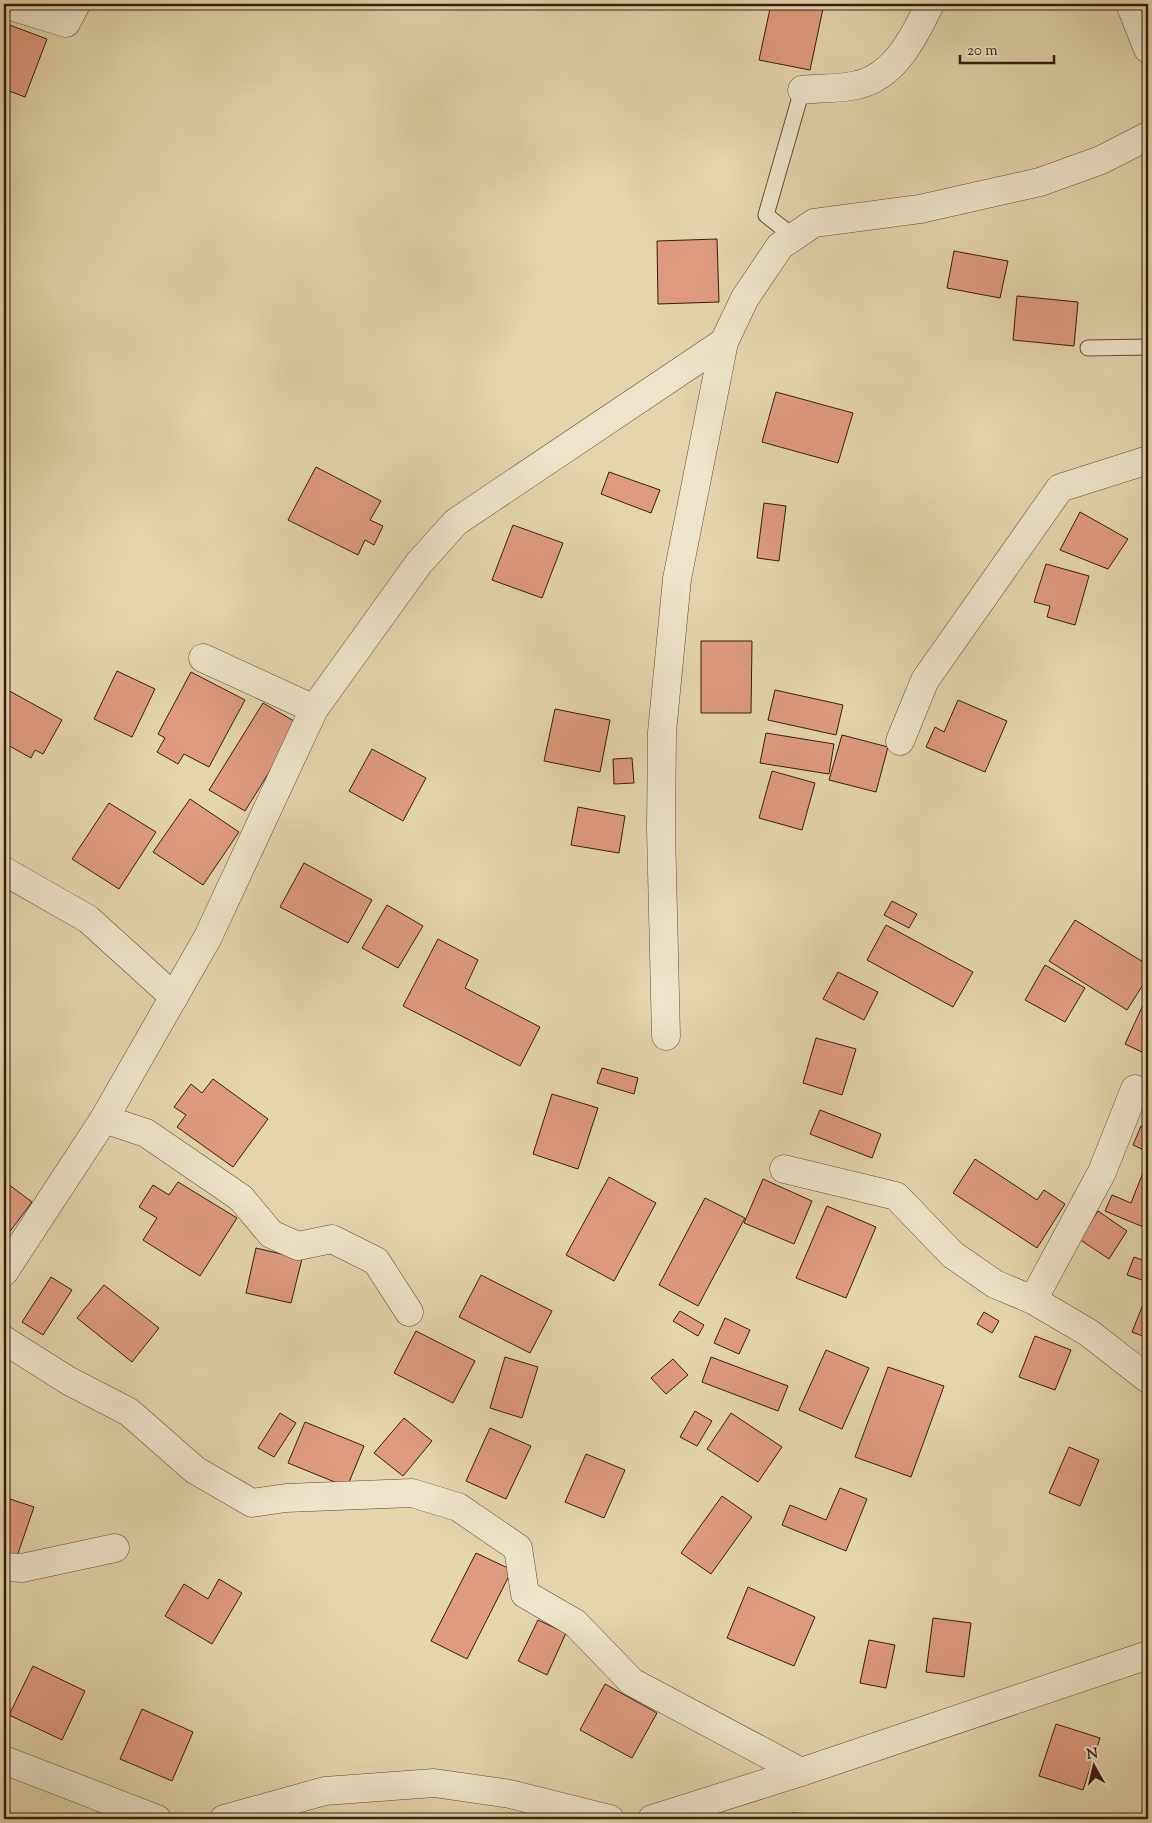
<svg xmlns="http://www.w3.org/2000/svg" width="1152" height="1823" font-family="'Sorts Mill Goudy',serif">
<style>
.building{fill:#df9b80;stroke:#3a1b0f}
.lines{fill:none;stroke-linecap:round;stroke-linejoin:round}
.lane-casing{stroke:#644a36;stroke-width:17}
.street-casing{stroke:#644a36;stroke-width:29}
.lane{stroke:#ede4c9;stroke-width:15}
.street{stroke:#ede4c9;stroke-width:28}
</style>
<rect width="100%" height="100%" fill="#e4d5ac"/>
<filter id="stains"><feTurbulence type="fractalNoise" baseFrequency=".004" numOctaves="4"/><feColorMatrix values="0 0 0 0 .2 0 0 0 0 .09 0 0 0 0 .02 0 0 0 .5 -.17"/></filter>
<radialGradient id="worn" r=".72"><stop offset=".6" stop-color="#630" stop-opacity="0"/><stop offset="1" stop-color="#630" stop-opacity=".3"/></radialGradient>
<g class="building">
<path d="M771,4H824L810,70L759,60Z"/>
<path d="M4,23L47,39L25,97L4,89Z"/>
<path d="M717,239L719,302L658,304L657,241Z"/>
<path d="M954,251L1008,261L1000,298L947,288Z"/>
<path d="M1017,296L1078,302L1074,346L1013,340Z"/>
<path d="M776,392L853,413L838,463L762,442Z"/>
<path d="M316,467L381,501L370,520L383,526L374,545L365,540L358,555L288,520Z"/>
<path d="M609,472L660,490L651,513L601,494Z"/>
<path d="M764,503L786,506L779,561L757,558Z"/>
<path d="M1080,512L1128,539L1108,569L1060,550Z"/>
<path d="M513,525L563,543L542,598L492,580Z"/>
<path d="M1046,564L1089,576L1075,625L1047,617L1050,606L1034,602Z"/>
<path d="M701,641H752L751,713H701Z"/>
<path d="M117,671L155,689L132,737L94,719Z"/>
<path d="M191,672L245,700L209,767L184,754L178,764L157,752L165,738L158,734Z"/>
<path d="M4,688L62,720L43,754L35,750L31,758L4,743Z"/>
<path d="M775,690L843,705L836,735L768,720Z"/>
<path d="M958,700L1007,721L985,772L926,747L935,727L944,732Z"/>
<path d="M263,703L299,724L245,811L209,790Z"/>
<path d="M555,709L610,720L600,772L544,761Z"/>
<path d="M766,733L834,744L829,774L760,763Z"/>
<path d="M842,735L888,747L876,792L829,780Z"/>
<path d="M372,749L426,778L403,821L349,791Z"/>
<path d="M632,758L634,783L614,784L613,759Z"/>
<path d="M772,771L815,783L802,830L759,818Z"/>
<path d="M190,799L239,832L203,885L153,852Z"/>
<path d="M109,803L156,832L119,889L72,859Z"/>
<path d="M578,807L625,816L619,853L571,845Z"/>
<path d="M304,863L372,900L348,943L280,907Z"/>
<path d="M892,901L917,914L909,928L884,915Z"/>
<path d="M387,905L423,926L398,968L362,948Z"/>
<path d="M1075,920L1148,965V977L1127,1010L1049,961Z"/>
<path d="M886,925L973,972L953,1007L867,960Z"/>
<path d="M438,939L478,960L465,988L540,1027L520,1066L403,1006Z"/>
<path d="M1045,965L1085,988L1065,1022L1025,1000Z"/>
<path d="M838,972L878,992L864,1020L823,999Z"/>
<path d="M1143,1005L1148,1008V1055L1125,1044Z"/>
<path d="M816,1038L856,1049L842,1095L803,1083Z"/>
<path d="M602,1068L638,1078L634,1094L597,1083Z"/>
<path d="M213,1079L268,1119L233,1167L177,1127L186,1115L174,1107L191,1084L202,1093Z"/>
<path d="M552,1094L598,1108L578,1169L533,1154Z"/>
<path d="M820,1110L881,1134L872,1158L810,1134Z"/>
<path d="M1141,1126L1148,1129V1152L1133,1145Z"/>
<path d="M975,1159L1037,1200L1044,1190L1065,1204L1037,1248L953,1193Z"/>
<path d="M1148,1160V1229L1105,1211L1112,1195L1131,1203Z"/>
<path d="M609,1177L656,1203L614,1281L566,1255Z"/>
<path d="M763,1179L812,1201L794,1244L744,1223Z"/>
<path d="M4,1181L32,1202L8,1234L4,1231Z"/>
<path d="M178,1182L237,1218L200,1276L143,1240L157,1218L139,1207L153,1185L169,1195Z"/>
<path d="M705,1198L745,1218L698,1306L659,1285Z"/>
<path d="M827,1206L876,1227L846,1298L796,1278Z"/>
<path d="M1098,1211L1127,1231L1109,1259L1079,1239Z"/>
<path d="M256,1248L302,1259L291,1303L246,1293Z"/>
<path d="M1134,1257L1148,1262V1273L1145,1281L1127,1275Z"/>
<path d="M481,1275L552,1311L530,1353L459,1317Z"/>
<path d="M51,1277L72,1290L43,1335L22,1322Z"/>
<path d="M104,1285L159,1328L132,1362L77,1318Z"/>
<path d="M1144,1302L1148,1304V1338L1132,1332Z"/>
<path d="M680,1311L704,1325L698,1336L673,1321Z"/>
<path d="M984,1312L999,1321L992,1333L977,1324Z"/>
<path d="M725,1318L750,1330L739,1354L714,1343Z"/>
<path d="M416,1331L475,1361L453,1403L394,1373Z"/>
<path d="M1035,1336L1071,1350L1055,1390L1019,1377Z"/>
<path d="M826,1350L869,1368L842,1429L799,1410Z"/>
<path d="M505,1357L538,1367L522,1418L490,1408Z"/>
<path d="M711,1357L788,1386L778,1411L702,1382Z"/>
<path d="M673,1359L688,1375L666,1394L651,1378Z"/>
<path d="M888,1367L944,1386L911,1477L855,1457Z"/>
<path d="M695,1411L712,1421L697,1446L680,1437Z"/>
<path d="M280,1413L296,1423L274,1457L258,1448Z"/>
<path d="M731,1413L782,1447L758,1482L707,1449Z"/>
<path d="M404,1418L432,1441L403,1476L374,1453Z"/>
<path d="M305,1422L364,1446L347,1487L288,1463Z"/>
<path d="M490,1428L531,1446L506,1499L466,1481Z"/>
<path d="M1069,1447L1099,1460L1080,1506L1049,1493Z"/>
<path d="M586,1454L625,1470L604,1518L565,1502Z"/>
<path d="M840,1488L867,1499L846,1551L782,1525L790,1505L826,1520Z"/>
<path d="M722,1496L752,1517L711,1574L681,1553Z"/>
<path d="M4,1497L34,1507L15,1562L4,1558Z"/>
<path d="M476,1553L512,1570L467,1659L431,1641Z"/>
<path d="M219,1579L242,1593L212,1644L165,1616L184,1584L208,1599Z"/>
<path d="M748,1587L815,1617L794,1666L727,1638Z"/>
<path d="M933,1618L971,1623L964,1677L926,1672Z"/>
<path d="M538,1620L566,1633L547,1675L518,1661Z"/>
<path d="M869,1640L895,1645L886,1688L860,1683Z"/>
<path d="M33,1666L85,1691L62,1740L9,1715Z"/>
<path d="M605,1684L657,1713L632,1758L580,1730Z"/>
<path d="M142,1709L193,1732L172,1781L120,1759Z"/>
<path d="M1056,1724L1100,1738L1083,1790L1039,1776Z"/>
<path d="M792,1813L844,1815V1819H791Z"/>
</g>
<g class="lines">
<defs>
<g id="lane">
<path d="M794,237L766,215L802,90"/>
<path d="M1088,348L1148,347"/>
</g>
<g id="street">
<path d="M4,4L66,23L76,4"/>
<path d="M1130,4L1148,49"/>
<path d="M802,90C820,88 840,89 857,85C895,77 915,35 930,4"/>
<path d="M203,658L314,709"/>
<path d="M900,741L925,680L1060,488L1148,460"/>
<path d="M4,871L88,919L174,997"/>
<path d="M666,1036L661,830L662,732L677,579L724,342"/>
<path d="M104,1119L146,1133L241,1198L271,1234L298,1246L332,1239L376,1261L409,1312"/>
<path d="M784,1169L896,1196L953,1255L995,1284L1033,1300L1089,1333L1148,1379"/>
<path d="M4,1272L104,1119L208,937L314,709L419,563L456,522L724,342L745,298L780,246L814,223L920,209L1040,182L1101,160L1148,136"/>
<path d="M1033,1300L1102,1172L1135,1089"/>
<path d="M4,1340L69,1381L129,1412L195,1470L252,1503L286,1498L412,1493L458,1507L518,1548L525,1594L575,1623L632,1682L801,1772"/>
<path d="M4,1567L22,1568L115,1548"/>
<path d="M4,1760L157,1819"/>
<path d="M224,1819L325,1791L434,1783L510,1794L610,1819"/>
<path d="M652,1819L801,1772L1148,1655"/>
</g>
</defs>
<use href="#lane" class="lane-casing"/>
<use href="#street" class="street-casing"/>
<use href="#lane" class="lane"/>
<use href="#street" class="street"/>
</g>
<rect width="1152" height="1823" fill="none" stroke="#e4d5ac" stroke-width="20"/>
<rect x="5" y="5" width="1142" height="1813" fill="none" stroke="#3a1b0f" stroke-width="2.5"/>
<rect x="10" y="10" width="1132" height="1803" fill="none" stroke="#3a1b0f"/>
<g transform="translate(1094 1766) rotate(352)" stroke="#ede4c9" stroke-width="4" paint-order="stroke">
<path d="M0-4L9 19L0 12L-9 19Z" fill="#3a1b0f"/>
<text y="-8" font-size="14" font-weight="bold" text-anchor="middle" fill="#3a1b0f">N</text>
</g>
<path d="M960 55v8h94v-8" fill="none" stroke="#3a1b0f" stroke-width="2.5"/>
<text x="967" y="55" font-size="15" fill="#3a1b0f" stroke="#ede4c9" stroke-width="4" paint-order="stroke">20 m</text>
<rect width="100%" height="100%" filter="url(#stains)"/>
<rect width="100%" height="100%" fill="url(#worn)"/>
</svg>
